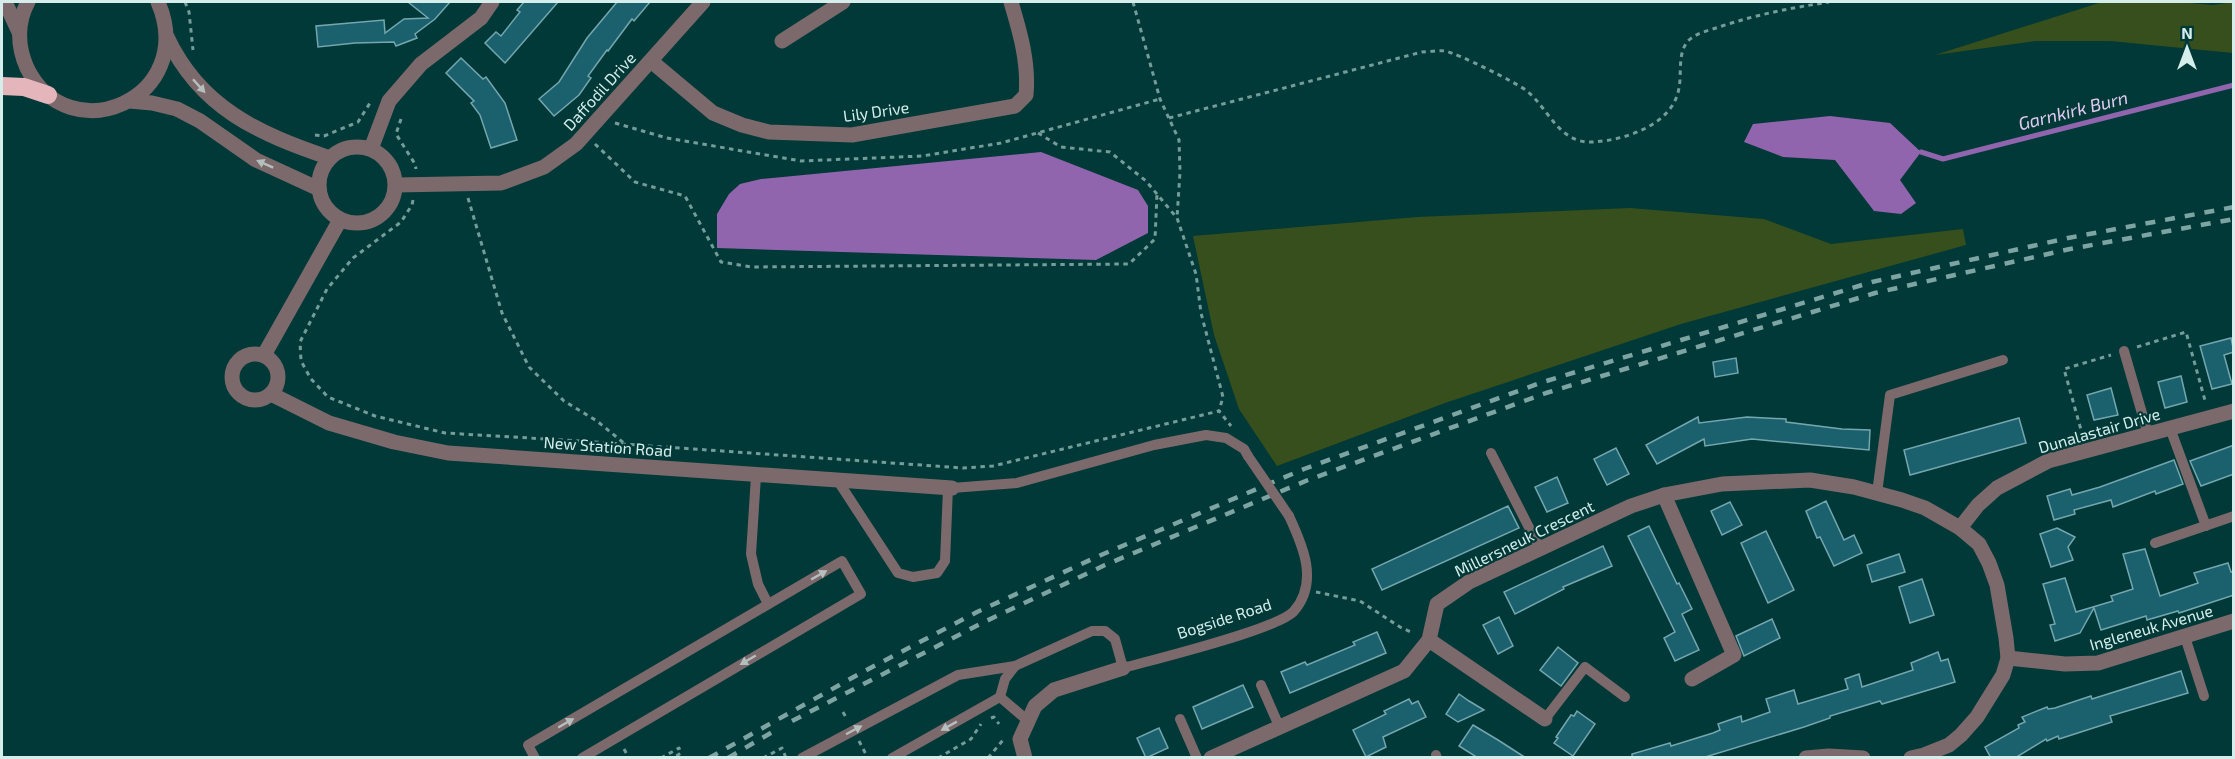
<svg xmlns="http://www.w3.org/2000/svg" width="2235" height="759" font-family="'Exo 2',sans-serif">
<style>
.green{fill:#364f1c}
.water{fill:#9165ad}
.lines{fill:none;stroke-linecap:round;stroke-linejoin:round}
.stream{stroke:#9165ad;stroke-width:5}
.building{fill:#1b616d;stroke:#75a6af;stroke-width:1.5}
.path{stroke:#749c9a;stroke-width:3;stroke-dasharray:4.5 4.5;stroke-linecap:butt}
.service{stroke:#7c696b;stroke-width:10}
.minor{stroke:#7c696b;stroke-width:15}
.tertiary{stroke:#7c696b;stroke-width:15}
.motorway{stroke:#e4b6bb;stroke-width:18}
.rail{stroke:#7da4a2;stroke-width:4.5;stroke-dasharray:10 10;stroke-linecap:butt}
.service-bridge{stroke:#7c696b;stroke-width:10}
.oneway{fill:#b6bfbf}
.labels{text-anchor:middle;dominant-baseline:central;stroke-width:4.5;stroke-linejoin:round;paint-order:stroke}
.street-label{font-size:16px;fill:#d5eeec;stroke:#003937}
.water-label{font-size:18px;font-style:italic;fill:#e2cbf2;stroke:#003937}
</style>
<rect width="100%" height="100%" fill="#003937"/>
<g class="green">
<path d="M2102,2H2178L2213,5L2233,2V53L2110,41H2035L1935,55Z"/>
<path d="M1630,208L1764,219L1831,244L1963,229L1966,245L1681,324L1445,403L1277,466L1239,409L1214,335L1193,236L1417,217Z"/>
</g>
<g class="water">
<path d="M1830,116L1890,123L1921,152L1900,180L1916,203L1901,214L1874,211L1835,160L1783,157L1744,142L1753,124Z"/>
<path d="M1041,152L1138,190L1148,206V233L1096,260L717,248V214L729,194L740,184L761,179Z"/>
</g>
<g class="lines">
<path class="stream" d="M1921,152L1943,159L2234,85"/>
</g>
<g class="building">
<path d="M408,2H450L435,19L415,34L417,38L396,46L394,42L355,43L318,47L316,26L384,20L385,33L404,19L428,18Z"/>
<path d="M524,2H558L505,63L485,43L496,32L501,36L520,12L517,10Z"/>
<path d="M617,2H650L634,21L632,19L608,51L607,50L588,76L591,78L579,95L554,116L539,99L559,82L587,38Z"/>
<path d="M461,58L483,79L486,77L505,103L517,140L491,148L480,115L471,103L474,101L446,73Z"/>
<path d="M2231,338L2234,352L2224,355L2232,384L2212,389L2200,346Z"/>
<path d="M1736,358L1738,373L1715,377L1713,362Z"/>
<path d="M2181,376L2187,402L2165,408L2158,382Z"/>
<path d="M2111,388L2118,415L2094,420L2087,395Z"/>
<path d="M1698,417L1699,423L1747,417L1786,419V422L1842,429L1870,430L1869,450L1752,439L1705,446L1704,439L1657,464L1646,445Z"/>
<path d="M2019,418L2026,443L1910,475L1904,450Z"/>
<path d="M2234,445V474L2201,486L2190,461Z"/>
<path d="M1616,448L1629,474L1607,485L1594,459Z"/>
<path d="M2174,460L2183,484L2156,494L2155,491L2113,507L2111,500L2074,510L2075,514L2054,520L2047,496L2070,489L2072,495L2100,487Z"/>
<path d="M1557,477L1568,503L1547,512L1535,487Z"/>
<path d="M1826,501L1844,540L1854,535L1862,553L1834,566L1820,537L1817,538L1806,511Z"/>
<path d="M1730,502L1742,525L1722,535L1711,511Z"/>
<path d="M1508,506L1519,528L1382,590L1372,569Z"/>
<path d="M1649,526L1677,584L1679,583L1692,609L1682,614L1699,650L1675,661L1664,638L1675,632L1628,536Z"/>
<path d="M2057,528L2075,537L2068,547L2073,560L2051,567L2040,534Z"/>
<path d="M1766,531L1794,590L1768,603L1741,543Z"/>
<path d="M1603,546L1612,566L1563,587L1564,589L1515,614L1504,592Z"/>
<path d="M2145,549L2160,596L2198,583L2194,573L2228,563L2231,572L2234,571V595L2179,613L2178,611L2147,620L2146,616L2101,630L2094,608L2080,633L2055,641L2050,625L2055,624L2043,584L2065,578L2076,612L2113,601L2111,596L2133,589L2123,554Z"/>
<path d="M1899,554L1905,572L1872,582L1867,565Z"/>
<path d="M1922,579L1934,615L1910,623L1899,587Z"/>
<path d="M1499,617L1513,646L1498,654L1483,625Z"/>
<path d="M1772,619L1780,638L1744,656L1736,636Z"/>
<path d="M1377,632L1386,653L1290,693L1281,672L1305,662L1307,665L1355,645L1353,642Z"/>
<path d="M1558,647L1578,663L1561,686L1540,670Z"/>
<path d="M1938,652L1941,661L1948,659L1955,682L1882,704L1880,701L1830,716V718L1804,727L1702,758H1632V754L1670,743L1671,746L1713,733L1720,730L1718,724L1741,716L1742,722L1770,712L1766,699L1794,690L1798,704L1848,689L1845,679L1859,674L1862,687L1913,670L1911,663Z"/>
<path d="M2181,671L2188,693L2110,716L2112,722L2059,739L2058,736L2047,741L2046,739L2015,758H1991L1985,747L2019,728L2018,725L2025,722L2022,717L2047,707L2048,709L2055,708L2091,696L2092,699Z"/>
<path d="M1243,685L1253,707L1202,729L1193,707Z"/>
<path d="M1459,694L1469,701L1484,710L1458,722L1446,714Z"/>
<path d="M1409,699L1412,704L1418,701L1426,717L1383,737L1386,747L1366,757L1353,730L1386,714L1384,711Z"/>
<path d="M1577,711L1595,724L1573,756L1554,743L1558,738L1556,737L1571,715L1574,716Z"/>
<path d="M1473,725L1498,740L1526,758H1478L1459,746Z"/>
<path d="M1159,728L1168,748L1146,758L1137,738Z"/>
</g>
<g class="lines">
<g class="path">
<path d="M185,2L189,12L193,50"/>
<path d="M1133,2L1160,99L1179,140L1180,172L1177,218"/>
<path d="M1169,118L1422,52C1429,52 1438,50 1445,51C1457,53 1517,83 1527,91C1549,109 1559,144 1593,142C1625,140 1673,125 1679,88C1682,73 1677,52 1689,40C1698,32 1711,30 1722,26C1759,14 1791,8 1829,2"/>
<path d="M401,119L396,134L415,164L416,169"/>
<path d="M615,123L667,138L801,161L922,156L1001,143L1160,99"/>
<path d="M1038,133L1061,147L1110,152L1146,181L1177,218L1196,274L1201,313L1223,397L1219,411"/>
<path d="M315,135L324,136L358,122L370,103"/>
<path d="M595,144L635,182L685,196L721,262L752,267L1129,264L1155,239L1157,194"/>
<path d="M468,198L502,313L529,367L564,401L597,421L625,444V452"/>
<path d="M413,200L412,205L401,222L353,258L327,289L300,342L301,361L311,379L328,397L375,416L445,433L580,441L963,468L993,466L1219,411L1231,426"/>
<path d="M2137,347L2186,332L2206,404"/>
<path d="M2083,437L2064,369L2111,355"/>
<path d="M1316,592L1360,601L1400,627L1413,633"/>
<path d="M843,712L847,719"/>
<path d="M991,718L994,717L999,724"/>
<path d="M859,741L868,758"/>
<path d="M624,749L629,758"/>
<path d="M661,758L679,748L681,753L673,758"/>
<path d="M763,758L782,748L786,758"/>
<path d="M938,758L971,739L981,724"/>
<path d="M988,758L1003,740"/>
</g>
<g class="service">
<path d="M2124,351L2148,434"/>
<path d="M2170,428L2206,526"/>
<path d="M1491,453L1540,549"/>
<path d="M756,476L751,554L758,584L768,604"/>
<path d="M838,481L898,573L913,577L937,573L945,561L948,488"/>
<path d="M952,488L1017,483L1154,445L1206,435L1226,438L1244,449L1248,456"/>
<path d="M1877,493L1890,395L2003,360"/>
<path d="M2155,543L2234,516"/>
<path d="M2185,637L2204,696"/>
<path d="M1261,685L1279,726"/>
<path d="M1180,719L1197,758"/>
<path d="M1545,719L1585,667L1625,697"/>
<path d="M1027,720L1000,697L1005,679L1015,666L1092,631H1105L1115,639L1123,668C1152,660 1279,629 1294,611C1319,582 1303,546 1289,516"/>
<path d="M1436,755L1437,758"/>
<path d="M535,758L528,745L842,561L861,594L582,758"/>
<path d="M802,758L958,675L1015,666"/>
<path d="M892,758L1000,697"/>
</g>
<g class="minor">
<path d="M167,37C200,108 259,134 330,158"/>
<path d="M782,41L843,2"/>
<path d="M651,61L713,113L742,125L769,132L852,135L1015,106L1026,95C1029,63 1020,32 1011,2"/>
<path d="M130,101L152,103L177,109L200,121L256,160L319,189"/>
<circle cx="357" cy="185" r="38"/>
<path d="M371,149L389,101L421,64L481,18L492,2"/>
<path d="M396,185L501,183L544,167L576,144L703,2"/>
<circle cx="255" cy="377" r="23"/>
<path d="M264,355L340,220"/>
<path d="M271,394L329,423L394,442L448,453L952,488"/>
<path d="M1664,495L1734,655L1692,679"/>
<path d="M1960,528L1978,505L1997,488L2048,461L2234,411"/>
<path d="M1429,640L1545,719"/>
<path d="M2008,658L2065,664L2098,663L2234,621"/>
<path d="M1025,758L1020,739L1035,706L1054,690L1123,668"/>
<path d="M1211,758L1404,671L1429,640L1437,604L1469,582L1631,506L1664,495L1722,484L1810,480L1854,487L1902,500L1925,508L1960,528L1979,544L1989,563L1997,585L2006,638L2008,658L2003,675L1977,717L1961,735L1949,745L1924,755L1911,758"/>
<path d="M1806,758L1829,756L1863,758"/>
</g>
<g class="tertiary">
<path d="M5,2L19,32"/>
<path d="M28,2C17,22 17,46 27,68C69,154 199,98 158,2"/>
</g>
<path class="motorway" d="M2,86L24,87L48,95"/>
<g class="rail">
<path d="M792,721L982,623L1105,565L1308,480L1546,393L1875,293L2070,249L2234,219"/>
<path d="M709,758L859,674L977,612L1101,555L1304,469L1543,382L1872,282L2068,238L2234,207"/>
<path d="M728,758L774,731"/>
</g>
<path class="service-bridge" d="M1248,456L1289,516"/>
</g>
<defs><path id="oneway-solid" d="M-6-.8H1V-3.2L6.5 0L1 3.2V.8H-6Z" transform="scale(1.5)"/></defs>
<g class="oneway">
<use href="#oneway-solid" transform="translate(199 86) rotate(48)"/>
<use href="#oneway-solid" transform="translate(265 164) rotate(-156)"/>
<use href="#oneway-solid" transform="translate(819 575) rotate(-30)"/>
<use href="#oneway-solid" transform="translate(748 660) rotate(150)"/>
<use href="#oneway-solid" transform="translate(566 723) rotate(-30)"/>
<use href="#oneway-solid" transform="translate(949 726) rotate(151)"/>
<use href="#oneway-solid" transform="translate(854 730) rotate(-28)"/>
</g>
<g class="labels">
<g class="street-label">
<text transform="translate(599 91) rotate(-48)">Daffodil Drive</text>
<text transform="translate(876 111) rotate(-8)">Lily Drive</text>
<text transform="translate(2099 430) rotate(-16)">Dunalastair Drive</text>
<text transform="translate(608 446) rotate(4)">New Station Road</text>
<text transform="translate(1524 538) rotate(-26)">Millersneuk Crescent</text>
<text transform="translate(1224 618) rotate(-18)">Bogside Road</text>
<text transform="translate(2151 627) rotate(-16)">Ingleneuk Avenue</text>
</g>
<g class="water-label">
<text transform="translate(2073 110) rotate(-14)">Garnkirk Burn</text>
</g>
</g>
<rect width="2235" height="759" fill="none" stroke="#d5eeec" stroke-width="6"/>
<g transform="translate(2187 48)" stroke="#003937" stroke-width="4.5" paint-order="stroke">
<path d="M0-4.5L10 22L0 15L-10 22Z" fill="#d5eeec"/>
<text y="-9" font-size="16" font-weight="bold" text-anchor="middle" fill="#d5eeec">N</text>
</g>
</svg>
